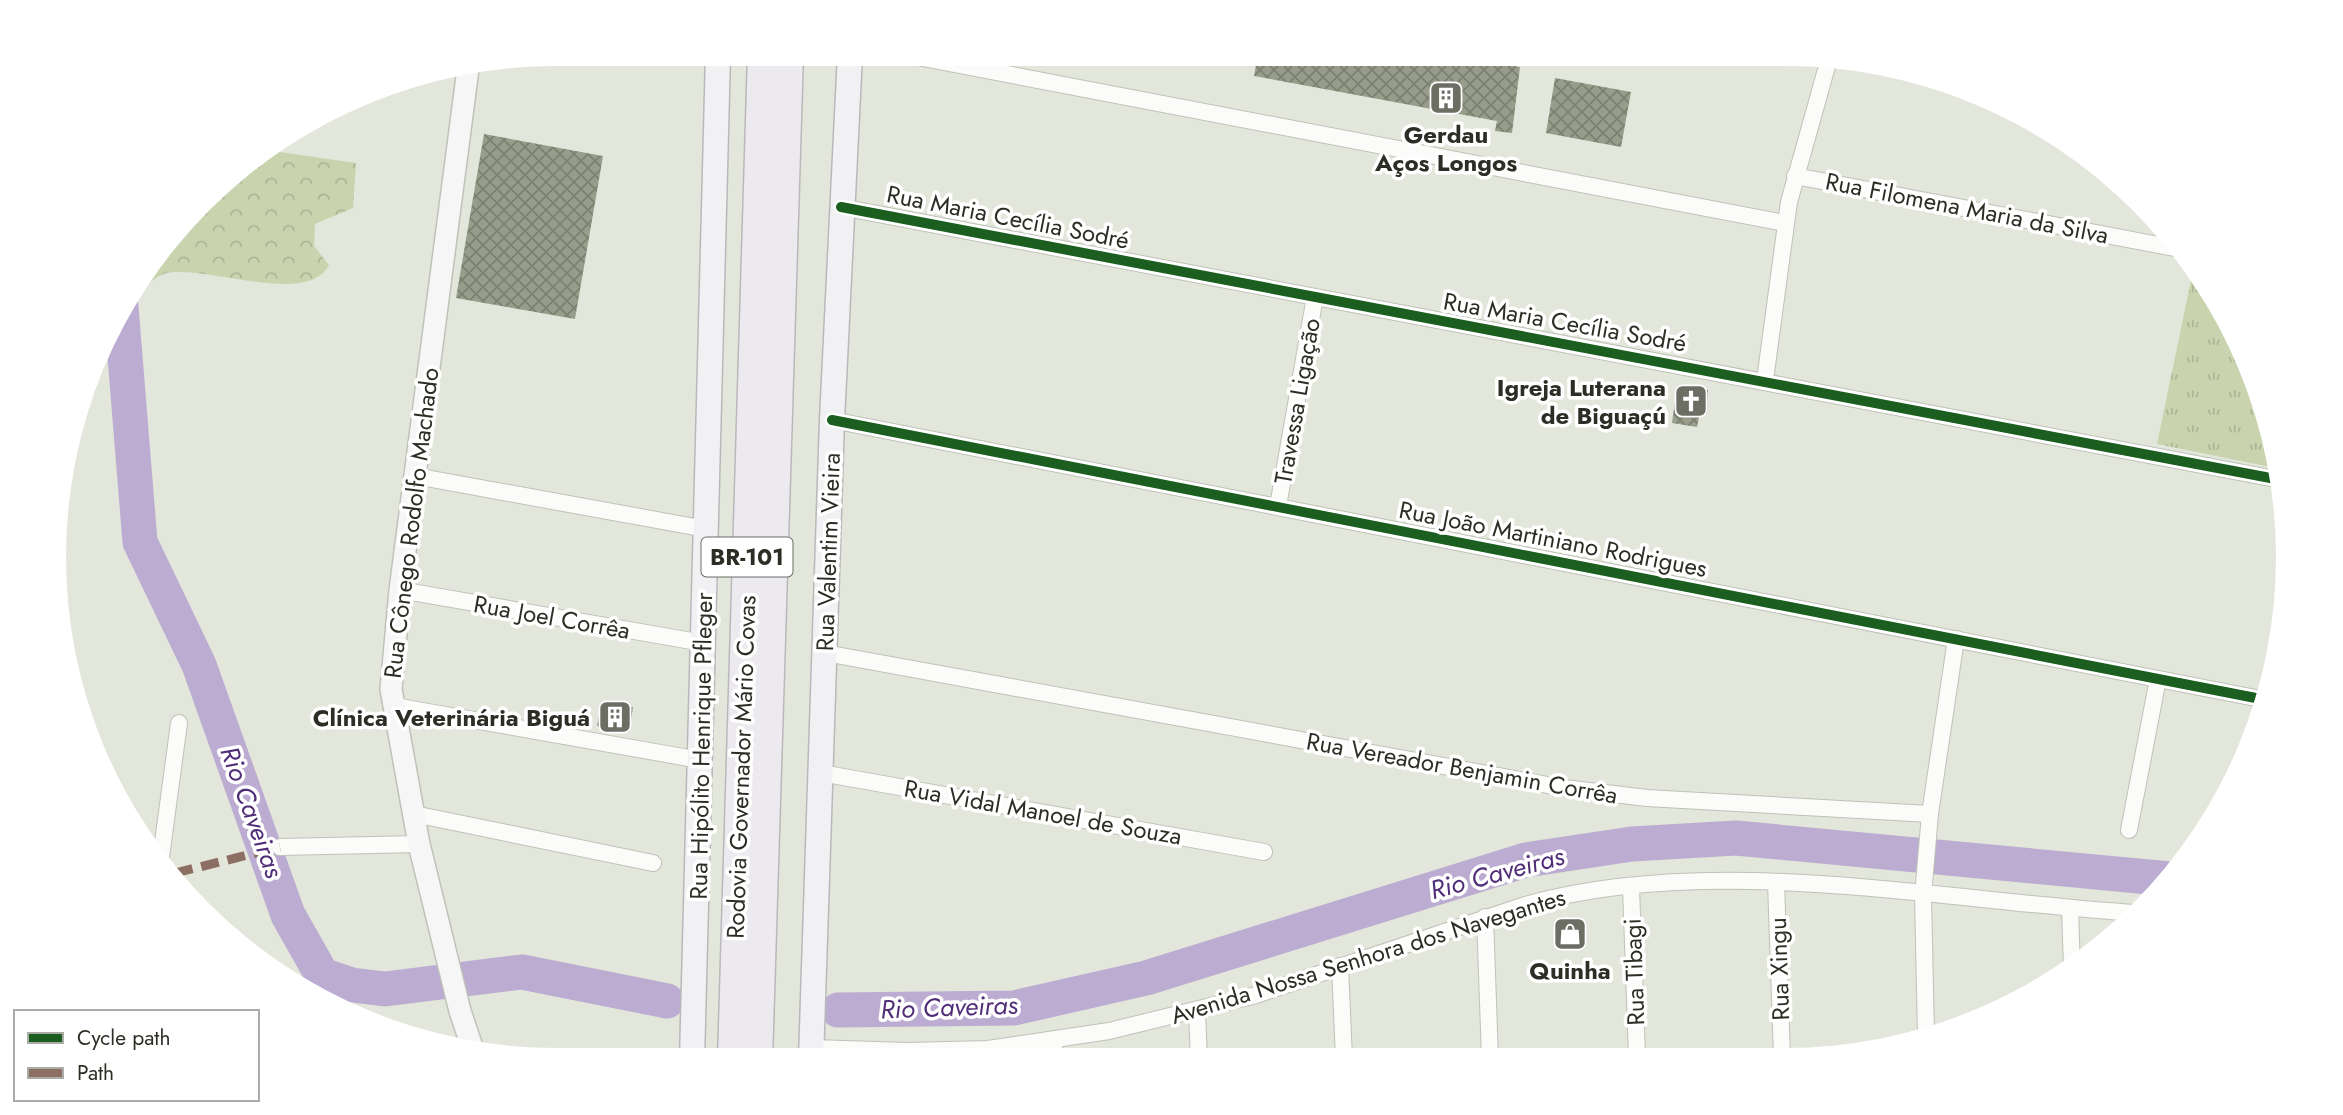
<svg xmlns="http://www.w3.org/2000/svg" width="2343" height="1115" font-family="Jost,sans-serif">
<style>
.grass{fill:url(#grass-tufts)}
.forest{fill:url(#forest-crowns)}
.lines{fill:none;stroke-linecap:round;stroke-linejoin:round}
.stream{stroke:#bcacd2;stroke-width:6}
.river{stroke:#bcacd2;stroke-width:35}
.building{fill:url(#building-cross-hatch)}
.minor-casing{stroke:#bfc2b8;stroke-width:18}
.secondary-casing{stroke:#bfc2b8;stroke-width:24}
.primary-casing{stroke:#bab8ba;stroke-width:27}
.motorway-casing{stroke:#bab8ba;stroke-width:31}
.minor{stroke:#fbfbf9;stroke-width:16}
.secondary{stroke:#f7f6f6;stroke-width:21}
.primary{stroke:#f1f0f3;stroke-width:24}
.motorway{stroke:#ece9ef;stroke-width:28}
.quiet{stroke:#8d6e63;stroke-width:9;stroke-dasharray:18 9;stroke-linecap:butt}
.cycleway-casing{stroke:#fff;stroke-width:15}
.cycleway{stroke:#1b5e20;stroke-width:10}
.labels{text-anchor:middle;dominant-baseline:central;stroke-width:7;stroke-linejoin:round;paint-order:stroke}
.shield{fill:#fff;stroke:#6b6d66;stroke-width:2}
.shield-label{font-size:23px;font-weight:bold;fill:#2c2e25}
.poi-label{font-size:24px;font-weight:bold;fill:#2c2e25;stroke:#fff}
.street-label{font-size:24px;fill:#2c2e25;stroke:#fff}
.water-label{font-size:26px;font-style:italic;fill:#502e77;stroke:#fff}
</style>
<defs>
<pattern id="grass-tufts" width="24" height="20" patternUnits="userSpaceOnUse" patternTransform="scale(1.75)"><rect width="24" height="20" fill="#c9d3ad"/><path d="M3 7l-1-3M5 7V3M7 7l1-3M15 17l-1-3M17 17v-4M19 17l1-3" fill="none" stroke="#adb595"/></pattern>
<pattern id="forest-crowns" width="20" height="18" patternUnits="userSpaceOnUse" patternTransform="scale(1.75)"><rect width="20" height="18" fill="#c9d3ad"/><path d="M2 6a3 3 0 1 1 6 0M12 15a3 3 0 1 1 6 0" fill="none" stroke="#adb595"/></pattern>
<pattern id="building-cross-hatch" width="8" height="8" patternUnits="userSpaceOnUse" patternTransform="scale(1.75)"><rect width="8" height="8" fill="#989d8b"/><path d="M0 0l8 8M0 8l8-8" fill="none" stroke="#7c8071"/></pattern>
</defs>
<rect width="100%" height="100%" fill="#e3e6da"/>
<path class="grass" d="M2194,266L2204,278L2250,365L2280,469L2157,444Z"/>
<path class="forest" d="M266,150L356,163L353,208L315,224L314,246L329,265C307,307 209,265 167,273C160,274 151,282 144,286L143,280L226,179Z"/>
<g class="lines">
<path class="stream" d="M309,988L322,975"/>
<g class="river">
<path d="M121,307L140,542L199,665L288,915L322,975L352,985L385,989L522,972L667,1001"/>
<path d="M838,1010L1014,1008L1146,978L1526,860L1632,844L1736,838L2170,879"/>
</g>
</g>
<g class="building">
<path d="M1258,54H1451L1520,67L1512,133L1495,131L1497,121L1254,76Z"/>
<path d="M1555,78L1631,92L1621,147L1546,133Z"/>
<path d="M484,134L603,156L575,319L456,298Z"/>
<path d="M1677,386L1708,390L1707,414L1700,413L1697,427L1672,423Z"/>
<path d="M602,702L617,708L633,707L629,732L597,726Z"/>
</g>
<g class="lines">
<defs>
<g id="minor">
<path d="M902,54L1785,223"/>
<path d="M1795,176L2180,249"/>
<path d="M841,207L2281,480"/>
<path d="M1765,380L1789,202L1829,59"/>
<path d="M832,420L2266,700"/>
<path d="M415,476L706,529"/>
<path d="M1278,506L1315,297"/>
<path d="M400,590L703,643"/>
<path d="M825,653L1564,788L1647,798L1930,814L1956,639"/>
<path d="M394,706L700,760"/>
<path d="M821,773L1264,852"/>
<path d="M414,814L653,863"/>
<path d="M2129,830L2158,679"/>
<path d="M280,847L419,844"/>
<path d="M161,857L179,723"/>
<path d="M1776,882L1782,1057"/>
<path d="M1631,887L1637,1057"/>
<path d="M2070,909L2072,968"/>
<path d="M1485,917L1490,1058"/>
<path d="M1340,966L1344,1058"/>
<path d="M1197,1012L1199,1059"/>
<path d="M1926,1036L1923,895L1930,814"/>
<path d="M812,1048L907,1051L988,1049L1109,1031L1256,995L1525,905C1715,852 1942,901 2136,913"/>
<path d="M1054,1059V1041"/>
</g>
<path id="secondary" d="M468,69L400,590L391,689L419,844L460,1011L474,1053"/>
<g id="primary">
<path d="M692,1060L718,54"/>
<path d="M811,1060L832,420L850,54"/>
</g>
<g id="motorway">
<path d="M732,1060L762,54"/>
<path d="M758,1060L789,54"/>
</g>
</defs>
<use href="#minor" class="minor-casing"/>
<use href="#secondary" class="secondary-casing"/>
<use href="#primary" class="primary-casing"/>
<use href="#motorway" class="motorway-casing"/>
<use href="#minor" class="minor"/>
<use href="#secondary" class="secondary"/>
<use href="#primary" class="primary"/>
<use href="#motorway" class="motorway"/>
<path class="quiet" d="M175,873L280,847"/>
<defs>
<g id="cycleway">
<path d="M841,207L2281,480"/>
<path d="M832,420L2266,700"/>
</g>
</defs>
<use href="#cycleway" class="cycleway-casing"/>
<use href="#cycleway" class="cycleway"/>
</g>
<defs>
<symbol id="building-square" viewBox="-11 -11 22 22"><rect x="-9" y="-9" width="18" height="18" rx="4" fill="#6c6e64" stroke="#fff"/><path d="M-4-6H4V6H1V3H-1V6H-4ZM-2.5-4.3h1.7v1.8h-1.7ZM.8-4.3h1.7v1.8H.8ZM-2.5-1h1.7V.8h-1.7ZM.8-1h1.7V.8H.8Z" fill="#fff"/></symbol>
<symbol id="church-square" viewBox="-11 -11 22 22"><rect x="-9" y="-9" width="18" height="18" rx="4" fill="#6c6e64" stroke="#fff"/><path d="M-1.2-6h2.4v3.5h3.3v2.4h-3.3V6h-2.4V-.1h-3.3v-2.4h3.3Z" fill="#fff"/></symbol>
<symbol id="shop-square" viewBox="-11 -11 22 22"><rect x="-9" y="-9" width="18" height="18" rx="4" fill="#6c6e64" stroke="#fff"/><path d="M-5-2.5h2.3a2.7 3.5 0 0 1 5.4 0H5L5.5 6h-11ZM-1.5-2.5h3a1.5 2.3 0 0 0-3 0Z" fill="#fff"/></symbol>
</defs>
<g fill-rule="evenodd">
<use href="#building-square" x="1427" y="79" width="38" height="38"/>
<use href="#church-square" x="1672" y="382" width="38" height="38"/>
<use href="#building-square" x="596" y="698" width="38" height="38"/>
<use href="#shop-square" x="1551" y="915" width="38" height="38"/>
</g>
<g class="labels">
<rect class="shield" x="701.5" y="537.5" width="91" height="39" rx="5"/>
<g class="shield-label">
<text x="747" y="557">BR-101</text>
</g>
<g class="poi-label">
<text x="1446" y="134">Gerdau<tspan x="1446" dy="28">Aços Longos</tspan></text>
<text x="1666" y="387" text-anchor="end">Igreja Luterana<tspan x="1666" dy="28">de Biguaçú</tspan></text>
<text x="590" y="717" text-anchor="end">Clínica Veterinária Biguá</text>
<text x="1570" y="970">Quinha</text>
</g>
<g class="street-label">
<text transform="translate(1967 208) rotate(11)">Rua Filomena Maria da Silva</text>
<text transform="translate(1008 217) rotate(11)">Rua Maria Cecília Sodré</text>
<text transform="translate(1565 322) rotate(10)">Rua Maria Cecília Sodré</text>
<text transform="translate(1297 401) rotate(-80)">Travessa Ligação</text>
<text transform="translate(411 523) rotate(-83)">Rua Cônego Rodolfo Machado</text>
<text transform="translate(1553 539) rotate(11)">Rua João Martiniano Rodrigues</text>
<text transform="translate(828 552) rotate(-88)">Rua Valentim Vieira</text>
<text transform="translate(552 617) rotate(10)">Rua Joel Corrêa</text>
<text transform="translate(701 746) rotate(-89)">Rua Hipólito Henrique Pfleger</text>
<text transform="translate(741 767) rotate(-88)">Rodovia Governador Mário Covas</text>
<text transform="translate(1462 768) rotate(10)">Rua Vereador Benjamin Corrêa</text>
<text transform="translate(1043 812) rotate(10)">Rua Vidal Manoel de Souza</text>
<text transform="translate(1368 956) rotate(-17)">Avenida Nossa Senhora dos Navegantes</text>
<text transform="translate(1779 969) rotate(-92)">Rua Xingu</text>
<text transform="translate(1634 972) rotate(-92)">Rua Tibagi</text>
</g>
<g class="water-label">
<text transform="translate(252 812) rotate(70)">Rio Caveiras</text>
<text transform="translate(1497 873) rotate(-15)">Rio Caveiras</text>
<text transform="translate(949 1007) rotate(-2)">Rio Caveiras</text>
</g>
</g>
<path d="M0 0H2343V1115H0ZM557 66H1785A491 491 0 0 1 2276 557V557A491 491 0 0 1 1785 1048H557A491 491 0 0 1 66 557V557A491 491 0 0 1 557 66Z" fill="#fff" fill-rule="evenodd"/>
<rect x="14" y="1010" width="245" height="91" fill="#ffffff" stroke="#ababa8" stroke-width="2"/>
<rect x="28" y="1033" width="35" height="10" fill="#1b5e20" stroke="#ababa8" stroke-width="2"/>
<text x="77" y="1045" font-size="21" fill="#2c2e25">Cycle path</text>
<rect x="28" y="1068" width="35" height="10" fill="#8d6e63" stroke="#ababa8" stroke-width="2"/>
<text x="77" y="1080" font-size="21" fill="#2c2e25">Path</text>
</svg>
